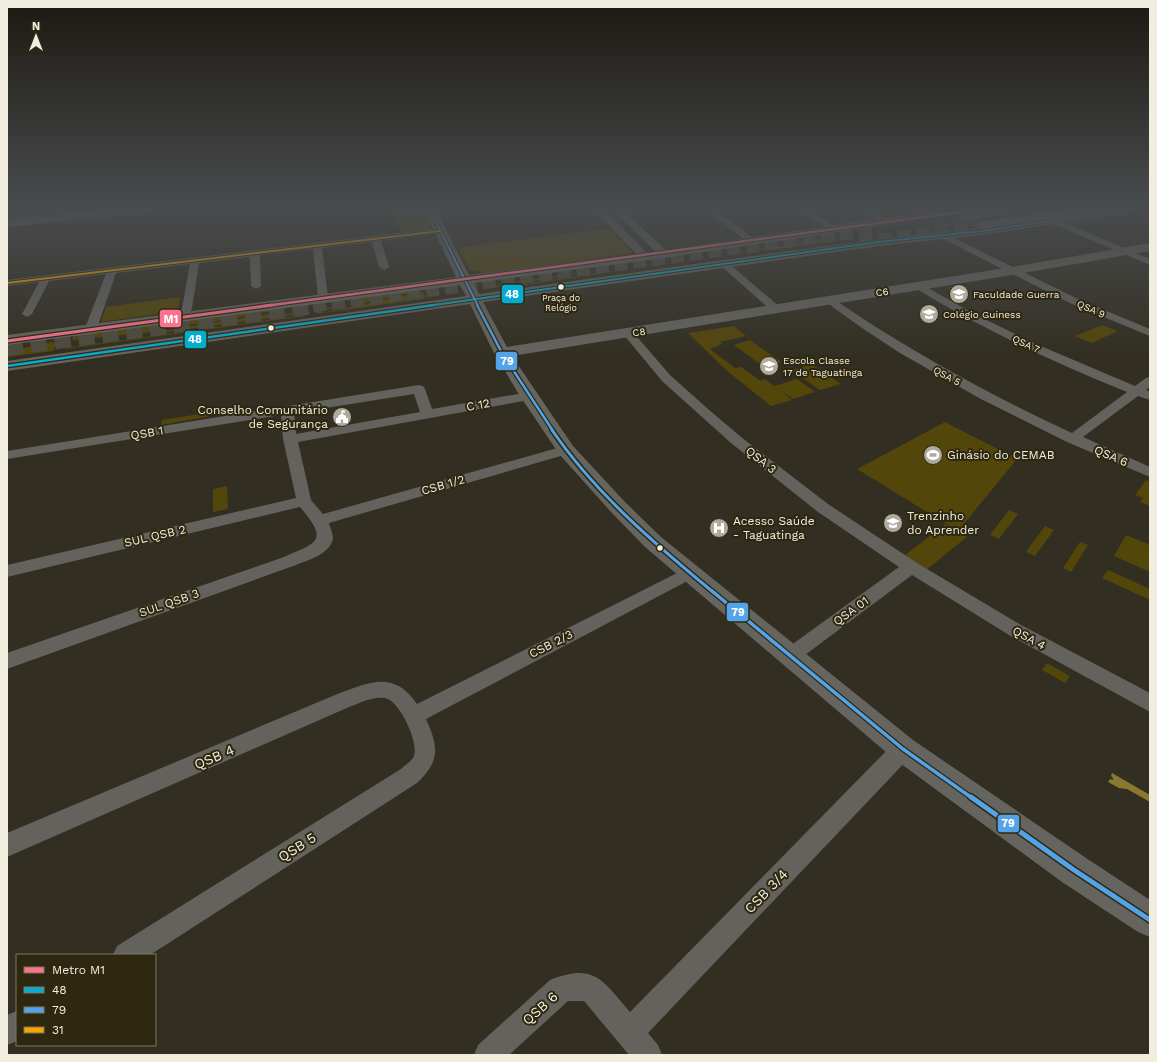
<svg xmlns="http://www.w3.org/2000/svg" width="1157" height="1062" font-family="'Work Sans',sans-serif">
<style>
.green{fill:#53460a}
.water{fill:#887830}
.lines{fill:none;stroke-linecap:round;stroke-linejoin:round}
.primary-tunnel-far1{stroke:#4f4b3e;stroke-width:13;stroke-dasharray:13 6;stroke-linecap:butt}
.primary-tunnel{stroke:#4f4b3e;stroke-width:16;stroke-dasharray:16 8;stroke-linecap:butt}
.minor{fill:#63625d;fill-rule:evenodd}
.tertiary{fill:#63625d;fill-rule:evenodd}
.secondary{fill:#65645e;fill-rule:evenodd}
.primary{fill:#6d6a64;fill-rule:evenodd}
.bus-1-far1-casing{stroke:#2e2811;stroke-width:4}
.bus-1-casing{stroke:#2e2811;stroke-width:5}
.bus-2-far4-casing{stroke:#2e2811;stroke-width:4}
.bus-2-far3-casing{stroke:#2e2811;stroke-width:5}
.bus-2-far2-casing{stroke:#2e2811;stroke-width:6}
.bus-2-far1-casing{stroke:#2e2811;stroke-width:6}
.bus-2-casing{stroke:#2e2811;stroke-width:8}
.bus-3-casing{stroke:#2e2811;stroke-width:4}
.bus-1-far1{stroke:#06acd0;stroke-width:2}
.bus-1{stroke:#06acd0;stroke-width:2.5}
.bus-2-far4{stroke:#53a3e8;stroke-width:2}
.bus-2-far3{stroke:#53a3e8;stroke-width:2.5}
.bus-2-far2{stroke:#53a3e8;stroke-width:3}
.bus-2-far1{stroke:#53a3e8;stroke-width:3.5}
.bus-2{stroke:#53a3e8;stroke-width:5}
.bus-3{stroke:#f7a600;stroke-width:2}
.metro-1-far1-casing{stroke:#2e2811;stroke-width:4.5}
.metro-1-casing{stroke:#2e2811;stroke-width:5.5}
.metro-1-far1{stroke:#fc738d;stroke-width:2.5}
.metro-1{stroke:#fc738d;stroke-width:3}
.bus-dot{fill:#f1eee0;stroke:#2e2811;stroke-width:1.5}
.labels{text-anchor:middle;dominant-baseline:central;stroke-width:4;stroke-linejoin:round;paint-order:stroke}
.far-bus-label{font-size:9px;fill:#f1eee0;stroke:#2e2811}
.far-street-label{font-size:10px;fill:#f1eee0;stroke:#2e2811}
.far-poi-label{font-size:10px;fill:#f1eee0;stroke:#2e2811;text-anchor:start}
.street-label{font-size:12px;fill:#f1eee0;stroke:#2e2811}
.poi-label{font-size:12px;fill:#f1eee0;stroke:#2e2811;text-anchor:start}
.near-street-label{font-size:14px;fill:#f1eee0;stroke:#2e2811}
.line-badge{stroke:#2e2811;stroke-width:1.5}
.badge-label{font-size:11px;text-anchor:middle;font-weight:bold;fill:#fff}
</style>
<rect width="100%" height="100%" fill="#322e21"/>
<g class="green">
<path d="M392,208H421L431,229L401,232Z"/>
<path d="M605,229L611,231L633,253L483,273L470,270L458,249L462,247Z"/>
<path d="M814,239H827L831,241L771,250L729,251L755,250L791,245Z"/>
<path d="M609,269L496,287L495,286L517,281Z"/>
<path d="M611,271L612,272L506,288L505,287Z"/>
<path d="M428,289L362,303L319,311V309L350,305L353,303L352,299Z"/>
<path d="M423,292L426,298L445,294L430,298L316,314Z"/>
<path d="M180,297L178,311L101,322L106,307Z"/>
<path d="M273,309V311L201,324L179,325L146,333L72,340L74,333Z"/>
<path d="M298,312L307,313L146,335C188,325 231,321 273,313L274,316Z"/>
<path d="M304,315L305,316L66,349V348Z"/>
<path d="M1102,325L1118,331L1092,343L1075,336Z"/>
<path d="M734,326L746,336L720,342L722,344L710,349L735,368L741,367L761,381L765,379L774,386L797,379L815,392L793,399L780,390L792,400L771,406L726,370L688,333Z"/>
<path d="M750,340L781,362L764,367L734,345Z"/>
<path d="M52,342L57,344L53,351L7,357V349H19Z"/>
<path d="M812,364L841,384L820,390L791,370Z"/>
<path d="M212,412L211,416L161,425L162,420Z"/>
<path d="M945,422L1017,459L958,531L857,469Z"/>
<path d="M1146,480L1150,482V506L1140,502L1143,498L1135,495Z"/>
<path d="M227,486L228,509L213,512V489Z"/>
<path d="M1009,510L1018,514L999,539L990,535Z"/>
<path d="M945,524L967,537L926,570L904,556Z"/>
<path d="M1045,526L1054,530L1035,556L1026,552Z"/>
<path d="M1126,535L1150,545V572L1114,556Z"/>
<path d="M1080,542L1088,545L1071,572L1063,568Z"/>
<path d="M1108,570L1150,589V600L1102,578Z"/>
<path d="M1047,663L1070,676L1065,683L1042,670Z"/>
</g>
<path class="water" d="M1112,773L1150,795V802L1127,789L1119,788L1108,782L1110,779L1113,780V778L1111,776Z"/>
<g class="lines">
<g class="primary-tunnel-far1">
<path d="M860,243L984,225"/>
<path d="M313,306L878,229"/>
</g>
<path class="primary-tunnel" d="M7,348L321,305"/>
<g class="minor">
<path d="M704,208H713L757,241L752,244L749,243Z"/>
<path d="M796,208H806L838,229L837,231H831Z"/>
<path d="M859,208H869L891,222L887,225L884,224Z"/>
<path d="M933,208H943L950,213L946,216Z"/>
<path d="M1054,218L1150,259V265L1051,223L1050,221L1051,219Z"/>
<path d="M440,228L443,229L444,231L443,233L381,241L389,267L384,270L379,267L372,242L322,248L328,297L323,300L318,297L313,249L260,255L261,286L256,289L251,286L250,257L199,263L192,308L188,318L184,319L179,316L182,308L190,264L116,273L97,328L91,331L85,328L106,274L49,281L32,314L27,317L22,314L39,282L7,286V280Z"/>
<path d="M942,232L1080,300L1150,329V336L1072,304L939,237L938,235Z"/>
<path d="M724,261L727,262L780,307L781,309L780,311H772L721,266L719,264Z"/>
<path d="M919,283L978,316L1036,344L1135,386L1146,378L1150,377V387L1146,390L1150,392V400L1138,396L1083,437L1150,467V477L1067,442L979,398L900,353L862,328L823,300L828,297L832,298C908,350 988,394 1072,433L1127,392C1054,363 983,329 915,288L914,286Z"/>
<path d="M628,330L632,331L670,375L708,409L741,437L828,504L917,563L1021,625L1150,693V712L1009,635L912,575L797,661L790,664L783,661L781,656L783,651L899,567L818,512L731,443L662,381L624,335L622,333L624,331Z"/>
<path d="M419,385L423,386L425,389L432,409L529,392L534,393L535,396L534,399L529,400L298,442L311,500L323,514L561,447L566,446L571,447L573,450L571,453L329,523C330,527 333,534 333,538C331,554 308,560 296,565L7,669V653L284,557C318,542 329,541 300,507L7,577V565L296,498L283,439L281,415L7,459V451ZM414,394L420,412L296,434L294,413Z"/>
<path d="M689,567L695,569L698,573L695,577L426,719C439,748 440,761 417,783L150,955H113L117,946L401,769C405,765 412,761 414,756C419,742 399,700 385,698C373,696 360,703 349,707L7,857V833L335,695C368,683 393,669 417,704Z"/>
<path d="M903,739L911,742L914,749L911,756L648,1033L658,1045L662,1055H629L584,1001H568L509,1055H474L478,1045L550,980C595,962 603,981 630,1012L895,742Z"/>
<path d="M17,1011V1041L7,1045V1015Z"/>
</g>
<g class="tertiary">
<path d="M592,208H603L648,254L650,256L648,258H640Z"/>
<path d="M610,208H621L668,252L670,254L668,256H660Z"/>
</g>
<g class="secondary">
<path d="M123,208H166L160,211L7,227V219Z"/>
<path d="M423,208H435L469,275L664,250L954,208H985L979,211L664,258L473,283L479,294C646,271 812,246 979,228C1034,222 1087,208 1143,208L1137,211L982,235L878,246L483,302L507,347L1012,267L1150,243V251L1012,275L512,356L573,446L625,502L661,537L913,740L1086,858L1150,900V937L1138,932L1062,882L893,758L645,547L611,512L559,454L520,396L494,353L470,304L7,371V361L466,296L460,285L7,345V335L456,277Z"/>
</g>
<g class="primary">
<path d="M1075,208H1106L1100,211L984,229L980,228L978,225L980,222L984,221Z"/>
<path d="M1001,209L1005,210L1007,212L1005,214L966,220L962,219L960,217L962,215L966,214Z"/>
</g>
<defs>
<path id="bus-1-far1" d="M427,306L878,242L982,231L1137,208"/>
<path id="bus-1" d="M7,366L434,305"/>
<path id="bus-2-far4" d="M429,208L478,306"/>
<path id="bus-2-far3" d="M477,305L502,353L553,431"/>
<path id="bus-2-far2" d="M552,430C595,493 655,544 713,592"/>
<path id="bus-2-far1" d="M712,591L903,749L972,798"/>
<path id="bus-2" d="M971,797L1074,870L1150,920"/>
<path id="bus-3" d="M7,283L440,231"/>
</defs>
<use href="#bus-1-far1" class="bus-1-far1-casing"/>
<use href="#bus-1" class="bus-1-casing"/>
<use href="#bus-2-far4" class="bus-2-far4-casing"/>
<use href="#bus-2-far3" class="bus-2-far3-casing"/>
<use href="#bus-2-far2" class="bus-2-far2-casing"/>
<use href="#bus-2-far1" class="bus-2-far1-casing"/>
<use href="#bus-2" class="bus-2-casing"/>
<use href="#bus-3" class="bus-3-casing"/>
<use href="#bus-1-far1" class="bus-1-far1"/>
<use href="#bus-1" class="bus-1"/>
<use href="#bus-2-far4" class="bus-2-far4"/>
<use href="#bus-2-far3" class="bus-2-far3"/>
<use href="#bus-2-far2" class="bus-2-far2"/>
<use href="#bus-2-far1" class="bus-2-far1"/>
<use href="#bus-2" class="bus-2"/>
<use href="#bus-3" class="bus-3"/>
<defs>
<path id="metro-1-far1" d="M265,306L990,208"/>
<path id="metro-1" d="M7,341L272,305"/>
</defs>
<use href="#metro-1-far1" class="metro-1-far1-casing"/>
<use href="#metro-1" class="metro-1-casing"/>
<use href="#metro-1-far1" class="metro-1-far1"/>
<use href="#metro-1" class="metro-1"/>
</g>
<linearGradient id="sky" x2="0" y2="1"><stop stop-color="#1c1912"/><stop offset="0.58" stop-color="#494c4e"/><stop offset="1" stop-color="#494c4e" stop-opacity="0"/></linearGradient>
<rect width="1157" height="357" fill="url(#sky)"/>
<defs>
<symbol id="university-disc" viewBox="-11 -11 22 22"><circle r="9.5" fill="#aeab9d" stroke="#2e2811"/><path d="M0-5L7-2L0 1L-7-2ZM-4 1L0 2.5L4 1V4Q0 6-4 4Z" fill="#fff"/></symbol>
<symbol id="school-disc" viewBox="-11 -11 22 22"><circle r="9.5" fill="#aeab9d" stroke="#2e2811"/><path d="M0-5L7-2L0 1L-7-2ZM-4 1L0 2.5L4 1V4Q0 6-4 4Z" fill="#fff"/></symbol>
<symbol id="civic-disc" viewBox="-11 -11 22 22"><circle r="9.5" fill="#aeab9d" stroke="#2e2811"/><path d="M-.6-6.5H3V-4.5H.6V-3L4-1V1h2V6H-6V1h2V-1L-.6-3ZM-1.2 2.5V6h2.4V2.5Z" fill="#fff"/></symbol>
<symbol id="stadium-disc" viewBox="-11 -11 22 22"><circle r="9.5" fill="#aeab9d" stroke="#2e2811"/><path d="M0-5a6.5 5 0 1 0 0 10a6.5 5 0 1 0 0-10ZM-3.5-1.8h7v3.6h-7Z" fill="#fff"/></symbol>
<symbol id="hospital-disc" viewBox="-11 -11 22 22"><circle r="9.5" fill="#aeab9d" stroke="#2e2811"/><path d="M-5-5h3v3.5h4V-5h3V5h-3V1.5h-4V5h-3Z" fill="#fff"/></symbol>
</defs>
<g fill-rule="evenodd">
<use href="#university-disc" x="948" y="283" width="22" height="22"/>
<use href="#school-disc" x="918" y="303" width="22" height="22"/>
<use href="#school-disc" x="758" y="355" width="22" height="22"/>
<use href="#civic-disc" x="331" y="406" width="22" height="22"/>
<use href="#stadium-disc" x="922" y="444" width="22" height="22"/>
<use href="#school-disc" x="882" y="512" width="22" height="22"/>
<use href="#hospital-disc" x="708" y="517" width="22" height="22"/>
</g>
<g class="bus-dot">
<circle cx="561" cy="287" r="3.5"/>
<circle cx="271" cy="328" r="3.5"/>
<circle cx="660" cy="548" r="3.5"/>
</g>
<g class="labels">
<g class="far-bus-label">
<text x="561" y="298">Praça do<tspan x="561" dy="10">Relógio</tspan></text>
</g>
<g class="far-street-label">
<text transform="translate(882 292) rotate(-9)">C6</text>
<text transform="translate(1091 309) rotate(24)">QSA 9</text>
<text transform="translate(639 332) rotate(-9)">C8</text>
<text transform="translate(1026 344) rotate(25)">QSA 7</text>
<text transform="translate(947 376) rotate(29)">QSA 5</text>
</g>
<g class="far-poi-label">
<text x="973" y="294">Faculdade Guerra</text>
<text x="943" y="314">Colégio Guiness</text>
<text x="783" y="360">Escola Classe<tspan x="783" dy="12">17 de Taguatinga</tspan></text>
</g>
<g class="street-label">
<text transform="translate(478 405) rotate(-10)">C 12</text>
<text transform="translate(147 433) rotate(-9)">QSB 1</text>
<text transform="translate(1111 456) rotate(23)">QSA 6</text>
<text transform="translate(761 460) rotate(38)">QSA 3</text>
<text transform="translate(443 485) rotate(-16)">CSB 1/2</text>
<text transform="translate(155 536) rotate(-13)">SUL QSB 2</text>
<text transform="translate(169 603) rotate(-19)">SUL QSB 3</text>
<text transform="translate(851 611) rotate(-36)">QSA 01</text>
<text transform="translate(1029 638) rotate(29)">QSA 4</text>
<text transform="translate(551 644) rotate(-27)">CSB 2/3</text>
</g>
<g class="poi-label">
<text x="328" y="410" text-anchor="end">Conselho Comunitário<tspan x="328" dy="14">de Segurança</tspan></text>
<text x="947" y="455">Ginásio do CEMAB</text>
<text x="907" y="516">Trenzinho<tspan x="907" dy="14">do Aprender</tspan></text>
<text x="733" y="521">Acesso Saúde<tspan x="733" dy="14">- Taguatinga</tspan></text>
</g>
<g class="near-street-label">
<text transform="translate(214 757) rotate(-23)">QSB 4</text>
<text transform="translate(297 847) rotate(-32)">QSB 5</text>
<text transform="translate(766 891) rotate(-46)">CSB 3/4</text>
<text transform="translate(540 1008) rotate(-42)">QSB 6</text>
</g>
</g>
<g class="line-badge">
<rect x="501" y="284" width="23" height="20" rx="4" fill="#06acd0"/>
<rect x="159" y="309" width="23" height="19" rx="4" fill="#fc738d"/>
<rect x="184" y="330" width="23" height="19" rx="4" fill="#06acd0"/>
<rect x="495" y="351" width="23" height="20" rx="4" fill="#53a3e8"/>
<rect x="726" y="602" width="23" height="20" rx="4" fill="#53a3e8"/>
<rect x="997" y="814" width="23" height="19" rx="4" fill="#53a3e8"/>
</g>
<g class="badge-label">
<text x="512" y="298">48</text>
<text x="171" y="323">M1</text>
<text x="195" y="343">48</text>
<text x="507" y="365">79</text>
<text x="738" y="616">79</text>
<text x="1008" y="827">79</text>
</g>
<rect width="1157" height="1062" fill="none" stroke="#f1eee0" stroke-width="16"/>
<rect x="16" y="954" width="140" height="92" fill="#2e2811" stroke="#7c7764"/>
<rect x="24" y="967" width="20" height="6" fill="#fc738d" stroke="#7c7764"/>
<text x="52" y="974" font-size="12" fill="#f1eee0">Metro M1</text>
<rect x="24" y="987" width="20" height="6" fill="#06acd0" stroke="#7c7764"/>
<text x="52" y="994" font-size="12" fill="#f1eee0">48</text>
<rect x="24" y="1007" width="20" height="6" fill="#53a3e8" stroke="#7c7764"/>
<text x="52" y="1014" font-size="12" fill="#f1eee0">79</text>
<rect x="24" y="1027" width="20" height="6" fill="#f7a600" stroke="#7c7764"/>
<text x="52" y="1034" font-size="12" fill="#f1eee0">31</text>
<g transform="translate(36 36)" stroke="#2e2811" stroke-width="3" paint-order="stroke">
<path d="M0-3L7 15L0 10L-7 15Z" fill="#f1eee0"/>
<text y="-6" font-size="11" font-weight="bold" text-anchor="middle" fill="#f1eee0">N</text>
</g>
</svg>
